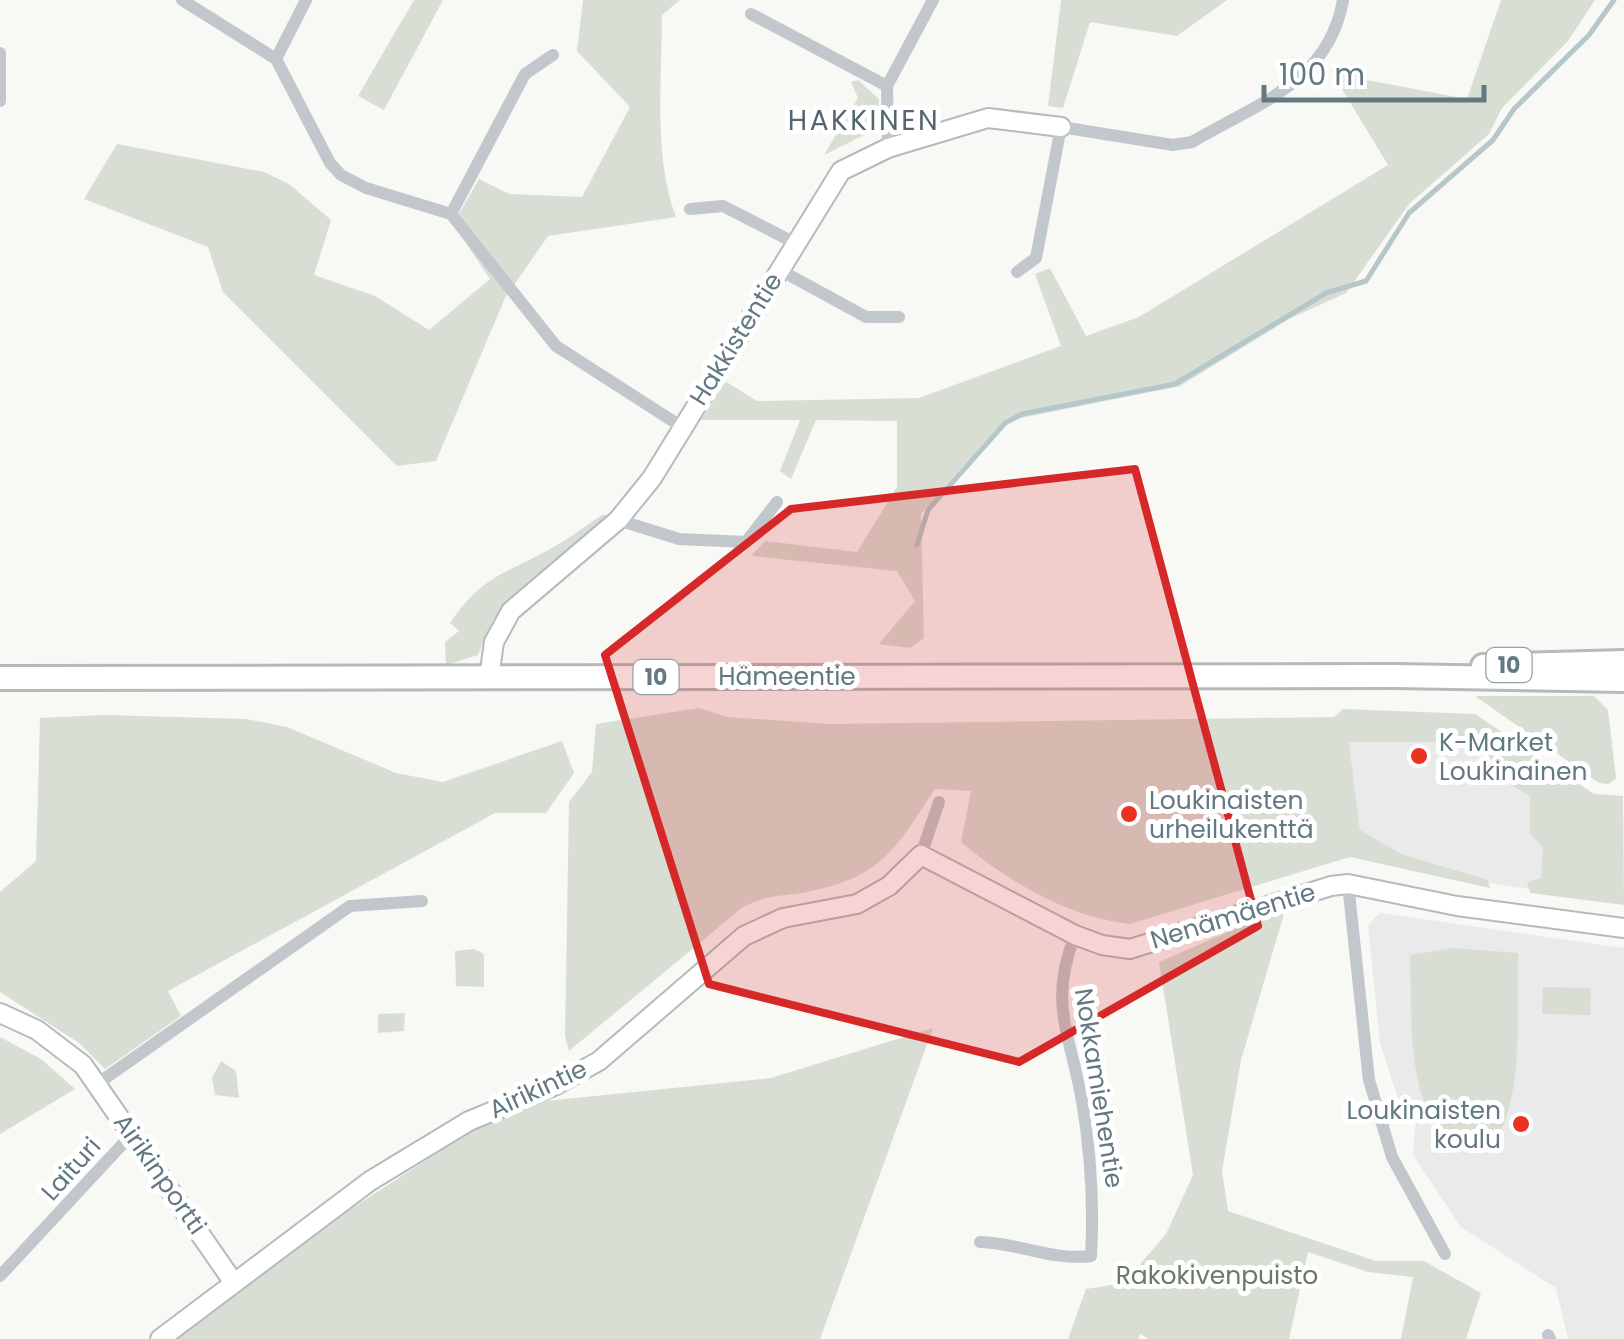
<svg xmlns="http://www.w3.org/2000/svg" width="1624" height="1339" font-family="Poppins,sans-serif">
<style>
.built{fill:#e9eae9}
.green{fill:#d9ded4}
.lines{fill:none;stroke-linecap:round;stroke-linejoin:round}
.stream{stroke:#b6c7c9;stroke-width:5}
.secondary-casing{stroke:#b3bbbf;stroke-width:22}
.highway-casing{stroke:#b4babc;stroke-width:28}
.street{stroke:#c1c7ca;stroke-width:12}
.secondary{stroke:#fff;stroke-width:18}
.highway{stroke:#fff;stroke-width:22}
.marked{fill:#d62828;fill-opacity:0.2;stroke:#d62828;stroke-width:8;stroke-linejoin:round}
.poi-dot{fill:#ed3121;stroke:#fff;stroke-width:4}
.labels{text-anchor:middle;dominant-baseline:central;stroke-width:10;stroke-linejoin:round;paint-order:stroke}
.shield{fill:#fff;stroke:#91a1a8;stroke-width:2.5}
.shield-label{font-size:22px;font-weight:bold;fill:#627982}
.street-label{font-size:25px;fill:#627982;stroke:#fff}
.poi-label{font-size:25px;fill:#627982;stroke:#fff;text-anchor:start}
.park-label{font-size:25px;fill:#697a61;stroke:#fff}
.neighbourhood-label{font-size:28px;letter-spacing:2.5px;fill:#54666d;stroke:#fff}
</style>
<rect width="100%" height="100%" fill="#f8f8f5"/>
<g class="built">
<path d="M1346,717H1464L1509,752L1582,897L1429,874L1363,853Z"/>
<path d="M1380,913L1624,948V1339H1568L1556,1288L1461,1227L1413,1155L1416,1119L1398,1099L1380,1043L1368,925Z"/>
</g>
<g class="green">
<path d="M414,0H443L384,110L358,96Z"/>
<path d="M583,0H680L662,15C662,80 653,156 676,217L548,236L505,298L436,461L397,466L223,292L208,247L84,199L117,144L264,172L289,184L331,220L314,275L375,296L429,330L490,279L453,224L479,179L509,194L582,197L630,107L577,51Z"/>
<path d="M1061,0H1227L1177,36L1090,22L1063,108L1048,106Z"/>
<path d="M1501,0H1595L1568,41L1502,108L1489,134L1409,204L1346,293L1289,319L1180,386L1011,420L997,428L921,514L924,638L910,648L879,644L915,601L897,571L751,556L765,541L857,552L897,487V421L816,420L791,479L780,471L800,420H701L725,381L757,401L919,398L1061,346L1035,274L1050,268L1086,336L1139,317L1388,165L1331,71L1343,64L1367,80L1467,99Z"/>
<path d="M858,80L879,99L878,128L824,155L858,98L851,82Z"/>
<path d="M604,514L607,518L512,599L493,620L478,655L446,665L445,642L459,631L450,623C484,574 502,576 550,549C569,539 586,525 604,514Z"/>
<path d="M1475,696H1594L1608,710L1616,778L1609,784L1599,783Z"/>
<path d="M699,708L728,717L830,724L1334,717L1343,709L1475,714L1594,794L1623,796L1624,905L1530,893L1527,882L1541,878L1543,847L1530,834V796L1503,780H1486L1484,742H1349L1360,830L1401,854L1488,880L1490,888L1350,857L1130,924C1070,918 1007,881 961,842L971,791L935,789C896,847 885,875 812,891C781,898 775,892 743,907L569,1051L565,1036L569,802L592,772L596,724Z"/>
<path d="M104,715L246,719L287,727L396,773L443,782L562,741L574,773L546,813H495L168,991L181,1016L105,1069L79,1043L0,992V892L36,861L40,718Z"/>
<path d="M1286,907L1241,1060L1222,1171L1228,1211L1376,1261H1424L1481,1293L1466,1339H1401L1413,1277L1368,1272L1308,1252L1289,1339H1149L1140,1334L1138,1339H1068L1086,1289L1124,1283L1166,1234L1193,1175L1159,962Z"/>
<path d="M1453,948L1518,953C1516,1007 1523,1070 1505,1121C1487,1170 1434,1132 1423,1099C1408,1053 1412,1003 1410,955Z"/>
<path d="M474,949L484,954V987L456,986L455,951Z"/>
<path d="M1543,987L1591,988L1590,1015L1542,1014Z"/>
<path d="M405,1013L404,1031L378,1033V1014Z"/>
<path d="M933,1028L820,1339H177L326,1225L476,1128L546,1101L771,1078Z"/>
<path d="M0,1037L41,1059L75,1089L0,1134Z"/>
<path d="M221,1061L236,1071L239,1098L215,1095L212,1078Z"/>
</g>
<g class="lines">
<path class="stream" d="M917,545L928,510L1005,423L1022,414L1175,384L1326,293L1366,281L1409,213L1493,140L1514,109L1589,35L1614,0"/>
<defs>
<g id="secondary">
<path d="M489,678L494,642L511,611L618,520L652,478L841,171L888,148L988,118L1061,127"/>
<path d="M0,1013L37,1030L83,1065L234,1283"/>
<path d="M160,1339L370,1181L469,1121L556,1085L599,1061L744,936L783,918L857,904L889,886L921,855L1075,935L1102,945L1130,949L1331,886L1348,884L1457,906L1624,928"/>
</g>
<g id="highway">
<path d="M1483,666L1624,662"/>
<path d="M0,678L1395,676L1624,680"/>
</g>
</defs>
<use href="#secondary" class="secondary-casing"/>
<use href="#highway" class="highway-casing"/>
<g class="street">
<path d="M182,0L276,59L330,163L341,175L366,188L451,214L556,346L682,427"/>
<path d="M751,14L887,86"/>
<path d="M0,53V101"/>
<path d="M276,59L306,0"/>
<path d="M888,148L887,86L933,0"/>
<path d="M690,209L723,206L795,243"/>
<path d="M451,214L525,74L553,55"/>
<path d="M780,270L866,317H899"/>
<path d="M1017,272L1036,258L1061,127L1173,145L1192,142C1258,103 1329,82 1343,0"/>
<path d="M618,520L679,539L746,542L777,502"/>
<path d="M921,855L939,802"/>
<path d="M1348,884L1369,1080L1392,1157L1445,1254"/>
<path d="M97,1084L350,906L422,901"/>
<path d="M980,1242C1019,1243 1053,1261 1091,1256C1094,1203 1091,1154 1082,1101C1070,1032 1048,1004 1075,935"/>
<path d="M0,1276L132,1134"/>
<path d="M1548,1335L1550,1339"/>
</g>
<use href="#secondary" class="secondary"/>
<use href="#highway" class="highway"/>
</g>
<path class="marked" d="M1135,469L1258,926L1019,1062L709,984L605,655L791,509Z"/>
<g class="poi-dot">
<circle cx="1419" cy="756" r="10"/>
<circle cx="1129" cy="814" r="10"/>
<circle cx="1521" cy="1124" r="10"/>
</g>
<g class="labels">
<g class="shield">
<rect x="1486.5" y="648" width="45" height="34" rx="8"/>
<rect x="633.5" y="660" width="45" height="34" rx="8"/>
</g>
<g class="shield-label">
<text x="1509" y="665">10</text>
<text x="656" y="677">10</text>
</g>
<g class="street-label">
<text transform="translate(736 339) rotate(-58)">Hakkistentie</text>
<text x="787" y="676">Hämeentie</text>
<text transform="translate(1233 916) rotate(-17)">Nenämäentie</text>
<text transform="translate(1099 1088) rotate(81)">Nokkamiehentie</text>
<text transform="translate(538 1089) rotate(-25)">Airikintie</text>
<text transform="translate(71 1169) rotate(-48)">Laituri</text>
<text transform="translate(160 1174) rotate(55)">Airikinportti</text>
</g>
<g class="poi-label">
<text x="1439" y="742">K-Market<tspan x="1439" dy="29">Loukinainen</tspan></text>
<text x="1149" y="800">Loukinaisten<tspan x="1149" dy="29">urheilukenttä</tspan></text>
<text x="1501" y="1110" text-anchor="end">Loukinaisten<tspan x="1501" dy="29">koulu</tspan></text>
</g>
<g class="park-label">
<text x="1217" y="1275">Rakokivenpuisto</text>
</g>
<g class="neighbourhood-label">
<text x="864" y="120">HAKKINEN</text>
</g>
</g>
<path d="M1264 85v15h220v-15" fill="none" stroke="#627982" stroke-width="5"/>
<text x="1279" y="85" font-size="30" fill="#627982" stroke="#ffffff" stroke-width="8" paint-order="stroke">100 m</text>
</svg>
